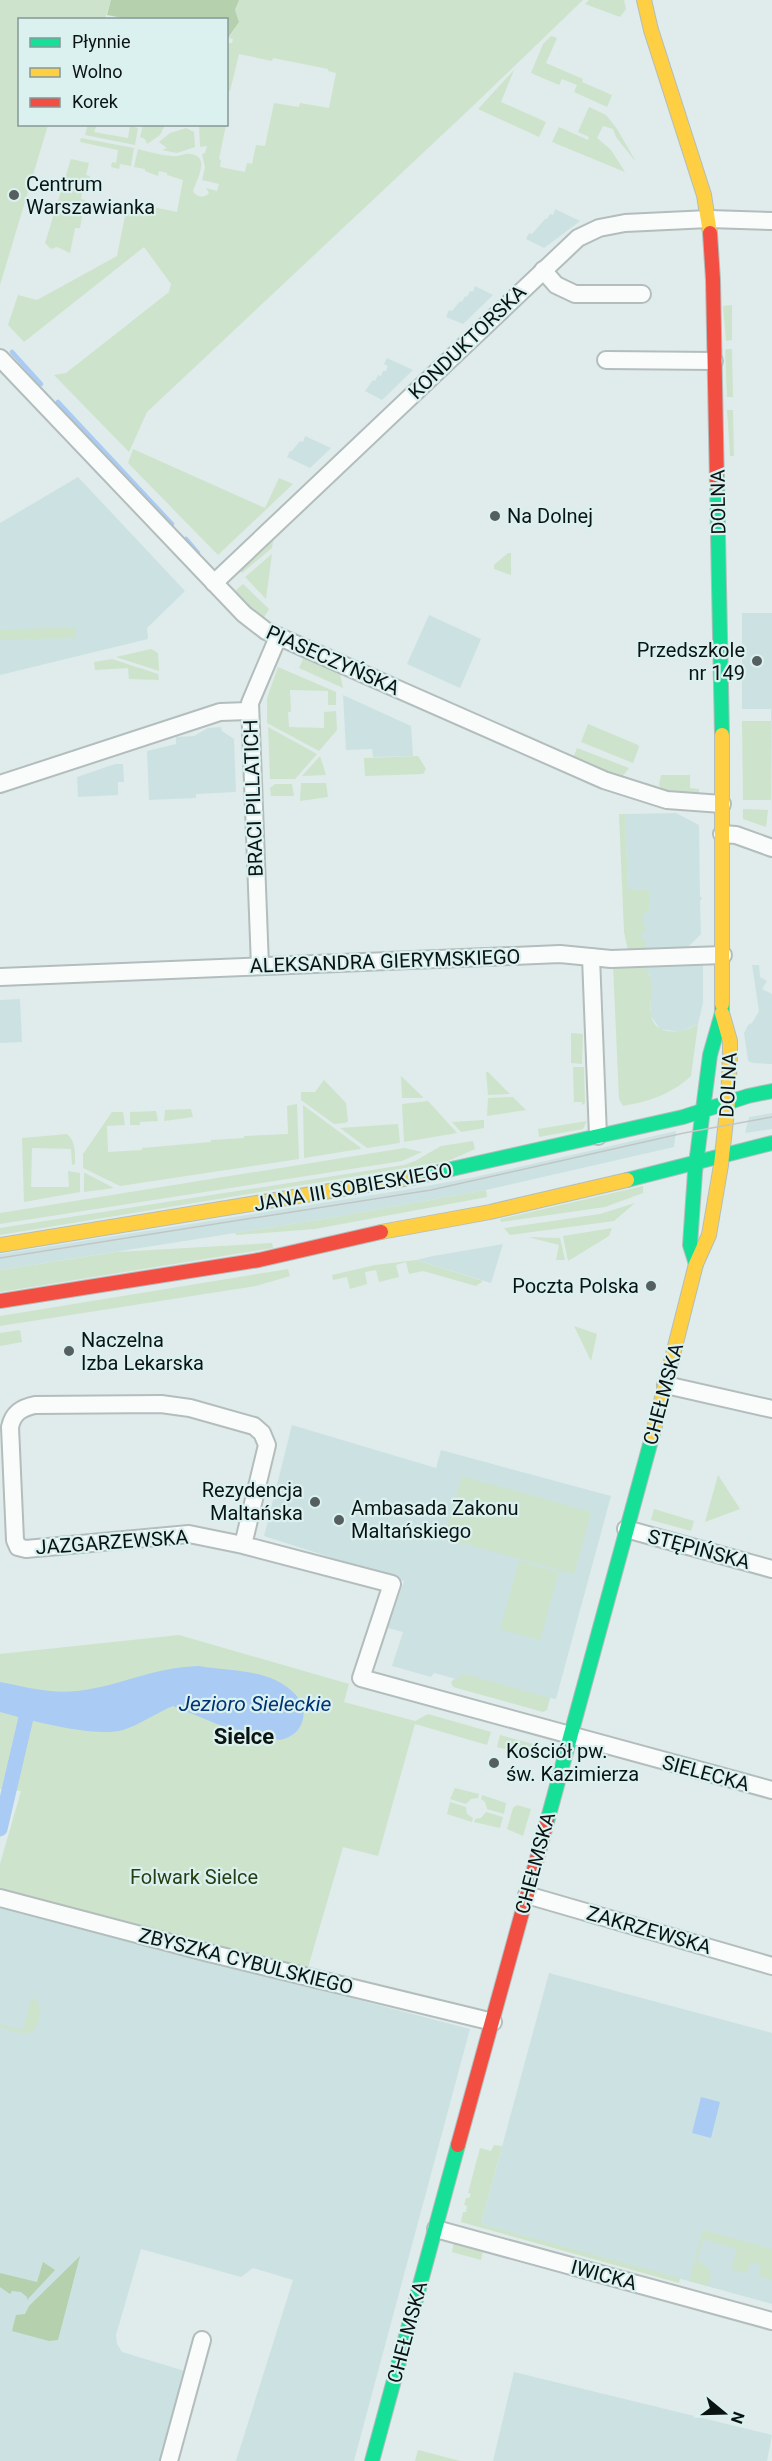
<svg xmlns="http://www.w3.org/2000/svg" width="772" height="2461" font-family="Roboto,sans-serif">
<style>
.built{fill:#cce2e2}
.green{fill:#cee3cb}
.forest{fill:#b5d0ad}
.water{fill:#aacbf4}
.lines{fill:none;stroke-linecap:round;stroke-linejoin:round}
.stream{stroke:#aacbf4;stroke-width:4.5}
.canal{stroke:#aacbf4;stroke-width:15}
.street-casing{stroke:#b3bdbc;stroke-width:20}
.fast-casing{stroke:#b3bdbc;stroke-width:16}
.slow-casing{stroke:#b3bdbc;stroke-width:16}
.jam-casing{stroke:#b3bdbc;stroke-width:16}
.street{stroke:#fafcfc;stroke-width:16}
.fast{stroke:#16e098;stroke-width:14}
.slow{stroke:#ffcf43;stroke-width:14}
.jam{stroke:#f24e42;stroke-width:14}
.tram{stroke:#c2c5c5;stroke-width:1.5}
.poi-dot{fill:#555f5f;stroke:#daf1f0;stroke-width:2}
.labels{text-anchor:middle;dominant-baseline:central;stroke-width:4.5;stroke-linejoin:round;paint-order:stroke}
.poi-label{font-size:20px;fill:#0b1313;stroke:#daf1f0;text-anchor:start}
.street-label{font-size:20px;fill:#0b1313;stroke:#daf1f0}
.park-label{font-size:20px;fill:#253e12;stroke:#daf1f0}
.water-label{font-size:21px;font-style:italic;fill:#003375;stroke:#daf1f0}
.quarter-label{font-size:22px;font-weight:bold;fill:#0b1313;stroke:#daf1f0}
</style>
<rect width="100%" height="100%" fill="#dfeceb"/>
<g class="built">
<path d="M555,209L580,221L544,248L526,239L529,233L532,234L545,219H547L550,214L553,215Z"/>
<path d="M475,286L493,295L463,324L446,317L449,310L452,311L460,301L462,302L465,296L467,297L470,291L473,292Z"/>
<path d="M387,358L413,370L382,400L365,391L373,380L375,381L378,375L381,376L383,371H386L388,366L384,364Z"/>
<path d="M305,436L331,448L310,468L287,457L290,451H292L300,441L303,442Z"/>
<path d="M78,477L185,591L147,628L148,639L0,675V523Z"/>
<path d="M742,613H772V829L771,709H742Z"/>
<path d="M429,615L481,639L460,688L407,664Z"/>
<path d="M343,695L411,726L413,756L373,757L372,749L346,750Z"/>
<path d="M221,727L222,731L234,739L236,792L196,794V798L149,800L147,751L176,744V737L194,736L208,728Z"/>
<path d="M115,764H123L124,782H118V795L78,797L77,777Z"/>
<path d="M676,813L699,825L700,896L702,898L700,901L701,934L687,948L630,950L625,814Z"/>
<path d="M703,961V1003L698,1024L680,1032L660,1029L651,1016L650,975L640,964Z"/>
<path d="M752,965H759L760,977L767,981L762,989L772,994V1064L753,1063L748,1061L744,1033L748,1025L752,1023L759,1011Z"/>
<path d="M20,999L22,1042L0,1043V1000Z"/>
<path d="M772,1113V1129L745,1133L749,1117Z"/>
<path d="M676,1131L674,1147L486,1190L330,1218L0,1270V1254L410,1189L475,1177Z"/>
<path d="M503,1244L491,1283L416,1260L433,1256Z"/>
<path d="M292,1425L436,1468L441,1450L611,1496L556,1699L550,1698L548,1704L434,1673L431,1677L392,1666L403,1632L388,1628L404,1581L264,1536Z"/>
<path d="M0,1906L470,2029L354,2461H236L293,2280L253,2268L241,2277L141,2249L116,2335L117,2344L122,2352L185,2371L161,2461H0Z"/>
<path d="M549,1973L772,2033V2304L481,2224Z"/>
<path d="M514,2372L772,2435L767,2461H493Z"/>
</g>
<g class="green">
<path d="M0,0H111L105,19L20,20V124L48,125L0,285Z"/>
<path d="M239,0H583L474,105L147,412L129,452L54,375L66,373L169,292L171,284L144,247L24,342L8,325L18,295L37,300L117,256L126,211L146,215L148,206L177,212L183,180L167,175V173L159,171L158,176L145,171V169L134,167L138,149C149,152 160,155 172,156C179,157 185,153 191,154C211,157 196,181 193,191C196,197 204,199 209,193L206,188L217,191L219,184L202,180L205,167L202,154L205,153L207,146L200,147L199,125H226L219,159L221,160L220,167L245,172L247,163L252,164L256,145L265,146L274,103L299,107L300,103L329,108L336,73L328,71V69L273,58L272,61L239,54L230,91L227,90L228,43H232L233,39L229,38L239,22L235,10Z"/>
<path d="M589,0H624L626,9L620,17L585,4Z"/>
<path d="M551,36L557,38L546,63L583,79L582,82L612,95L607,107L574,92L577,85L562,79L559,85L531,73L543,44Z"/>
<path d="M514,70L501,102L546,122L539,137L478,109Z"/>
<path d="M589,107L606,115L617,129L636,162L616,137L613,129L603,126L597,138L611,150L625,172L552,142L559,127L588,140L589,137L578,132Z"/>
<path d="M88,124L97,125L94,132L128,138L130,126L138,128L135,145L85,135Z"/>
<path d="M143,125L165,124V125L160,135L147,144L145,139L140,137Z"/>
<path d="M186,128L194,132L195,147L177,153L162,150L167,148L159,142L170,133Z"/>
<path d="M81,138L134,148L131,166L120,164L119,169L111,167L112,162L116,163L118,150L80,142Z"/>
<path d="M71,159L89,163L86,175L90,176L88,187H83L81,199L85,200L80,228H75L70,253L57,247L51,249L45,243Z"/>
<path d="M732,305V340L726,341L723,306Z"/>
<path d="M727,349H732L733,397H727L725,350Z"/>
<path d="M727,410H733L734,456H730Z"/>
<path d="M133,449L265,508L279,478L293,484L218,555L128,463Z"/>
<path d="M274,536L272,548L242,573L238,569Z"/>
<path d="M508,553H511V575L494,569V565Z"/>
<path d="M272,554L266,599L245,577Z"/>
<path d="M243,584L269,609L263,619L233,593Z"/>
<path d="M76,627V638L0,640V630Z"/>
<path d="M151,649L158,653L159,671L116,657Z"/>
<path d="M304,657L340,674L343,688L299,668Z"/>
<path d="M112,659L158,674L159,680L129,679L128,668L95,670L94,662Z"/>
<path d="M278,667L336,692V705H328V691L290,690L291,712H288L289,727L324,728V712L336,711L337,730L319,751L267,723V698Z"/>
<path d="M742,721H771V800H743Z"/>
<path d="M588,724L638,745L639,747L633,763L581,742Z"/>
<path d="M268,727L317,754L295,779H270Z"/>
<path d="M577,748L629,768L622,777L573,758Z"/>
<path d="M320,756L326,775L302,776Z"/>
<path d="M418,756L426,769L423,774L365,776L364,758Z"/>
<path d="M661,775H690V788L699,789V793H682L662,790L659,785Z"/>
<path d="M301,783H326L328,797L300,801Z"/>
<path d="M275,784H292L294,796H271L270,788Z"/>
<path d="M743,809L768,810L766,827L743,819Z"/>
<path d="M619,814H625L628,890H649V911H646L642,919L646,931L642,932V940H646V949L628,950L624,932Z"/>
<path d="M640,964C643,966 648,970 649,974C657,992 639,1025 667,1031C679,1033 688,1030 698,1024L691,1076C670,1095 650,1101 623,1106L619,1099L613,965Z"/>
<path d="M571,1033L583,1034L582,1064L571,1063Z"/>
<path d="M573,1067H584L585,1103L582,1105V1102H574V1106Z"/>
<path d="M486,1072H488L510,1094L488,1095Z"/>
<path d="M401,1076L423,1097V1098H402Z"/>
<path d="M324,1080L346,1103L348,1121L345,1123L334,1124L301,1100V1092H315Z"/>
<path d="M513,1097L528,1112L526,1110L487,1116L488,1098Z"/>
<path d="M428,1101L457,1133L404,1142L402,1104Z"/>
<path d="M297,1104L299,1159L120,1186L83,1168V1154L112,1112H123L125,1125L107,1126L108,1152L142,1150V1148L211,1142V1140L244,1138V1136L288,1134L287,1106Z"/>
<path d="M303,1105L361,1148L360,1149L304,1158Z"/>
<path d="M191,1109L193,1117L164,1121L165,1110Z"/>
<path d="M156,1111L158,1121L140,1122V1125H130V1112Z"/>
<path d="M484,1120V1128L461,1132L452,1122Z"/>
<path d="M587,1121L583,1129L539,1137L538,1129Z"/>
<path d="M398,1124L400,1143L367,1148L340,1128Z"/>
<path d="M67,1134C76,1141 75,1154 75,1164L72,1165L71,1149L32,1148L31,1187H69L68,1171L80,1173V1192L24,1202L22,1138Z"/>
<path d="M473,1141L475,1149L448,1161L0,1235V1228L404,1165L415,1161L441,1146Z"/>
<path d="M404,1148L422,1152L402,1161L0,1224V1213Z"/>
<path d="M84,1173H85L114,1188L84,1192Z"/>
<path d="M643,1186V1193L605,1207L501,1222L500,1219Z"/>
<path d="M486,1190L487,1197L315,1229L236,1235L235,1233L330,1218Z"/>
<path d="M635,1203L614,1221L510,1235L504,1228L600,1214Z"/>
<path d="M612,1228L609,1236L568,1261L563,1236Z"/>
<path d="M528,1237L560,1238L565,1260H556L559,1245Z"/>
<path d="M272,1243L273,1248L0,1292V1270L116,1252Z"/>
<path d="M416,1260L483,1281L476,1286L423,1271L409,1274L406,1262L396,1265L399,1277L379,1282L376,1270L365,1272L367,1284L350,1289L347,1277L333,1280L332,1275L375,1265Z"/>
<path d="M288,1269L290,1276L256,1286L0,1326V1316Z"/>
<path d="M574,1326L597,1334L591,1361Z"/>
<path d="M20,1330L22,1342L0,1346V1333Z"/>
<path d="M718,1475L740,1509L705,1522Z"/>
<path d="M462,1476L591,1512L574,1574L444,1538Z"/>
<path d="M654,1509L694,1521L691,1531L651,1520Z"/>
<path d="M519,1561L559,1572L540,1640L500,1629Z"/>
<path d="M179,1635L349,1684L344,1702L415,1721L428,1714L491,1732L487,1745L415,1724L378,1856L343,1847L307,1971L0,1895V1864L21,1791L0,1789V1654Z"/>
<path d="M461,1673L550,1698L547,1710L543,1712L453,1687L451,1682L454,1679H460Z"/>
<path d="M500,1735L537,1745L534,1757L497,1747Z"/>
<path d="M455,1788L479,1794L478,1798L471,1799L466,1804L450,1799Z"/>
<path d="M482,1795L506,1803L504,1814L487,1809L485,1802L481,1799Z"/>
<path d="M450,1802L466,1807L467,1814L473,1818L472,1822L447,1814Z"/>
<path d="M517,1805L531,1809L523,1836L507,1829L513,1808Z"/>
<path d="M486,1812L503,1817L500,1828L474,1822L475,1819L481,1818Z"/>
<path d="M32,1997L39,2004C41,2011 40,2016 38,2023C32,2041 13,2031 0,2027V2024L23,2030Z"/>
<path d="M494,2145L502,2146L481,2224L680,2278L679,2283L461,2222L463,2212H466L467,2206L464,2205L466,2198H469L471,2194L468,2193L480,2148L491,2151Z"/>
<path d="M703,2230L772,2249V2280L758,2276L761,2265L751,2262L747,2273L731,2269L737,2249L703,2239L697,2261L703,2264V2267L712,2269L709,2270L711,2273L708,2286L689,2281Z"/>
<path d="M454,2241L484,2248L481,2260L452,2252Z"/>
<path d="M403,2446L460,2461H415L418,2450Z"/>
</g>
<g class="forest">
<path d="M111,0H239L235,10L239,22L228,38L226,20H133L107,15Z"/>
<path d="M80,2256L58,2340L49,2341L12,2331L16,2315L25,2314L29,2306Z"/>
<path d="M43,2262L55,2270L27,2300V2297L21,2292L12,2291L10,2294L0,2287V2273L37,2282Z"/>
</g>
<g class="water">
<path d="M199,1666C232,1672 270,1668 295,1694C302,1702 305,1709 303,1719C300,1731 292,1737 280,1740L222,1726L173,1706C158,1712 137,1726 123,1730C94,1738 29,1720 0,1712V1682C26,1687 51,1694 77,1691C121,1686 153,1667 199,1666Z"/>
<path d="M701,2097L720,2102L711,2138L692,2133Z"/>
</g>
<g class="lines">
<g class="stream">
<path d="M12,352L41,384"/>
<path d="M58,402L172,524"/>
<path d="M186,539L198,553"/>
</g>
<path class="canal" d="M0,1697L29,1705L0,1829"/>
<defs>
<g id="street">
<path d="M543,270L556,285L575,294H642"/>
<path d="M0,358L244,614L266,631L604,780L667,800L722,804"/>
<path d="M606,360L714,361"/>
<path d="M214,583L578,238L599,228L625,223L709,219L772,221"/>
<path d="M0,784L220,712L249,711"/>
<path d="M722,834L736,835L772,848"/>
<path d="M591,957L598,1136"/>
<path d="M260,966L250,703L278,637"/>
<path d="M0,977L560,954L611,959L723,955"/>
<path d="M666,1385L772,1409"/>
<path d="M626,1529L772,1569"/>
<path d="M243,1545L267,1445L262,1433L254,1426L190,1408L161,1404L35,1405C21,1408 13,1413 10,1427L15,1540L18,1547L26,1549L189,1534L243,1545L392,1584L361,1678L772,1790"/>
<path d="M527,1895L772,1966"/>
<path d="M0,1898L205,1952L493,2022"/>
<path d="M436,2229L772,2321"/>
<path d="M169,2461L202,2340"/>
</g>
<g id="fast">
<path d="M717,486L722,735"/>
<path d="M416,1177L683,1117L748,1096L772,1091"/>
<path d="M627,1180L772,1143"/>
<path d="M696,1264L690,1245L695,1172L710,1055L722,1013V1004"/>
<path d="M547,1822L652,1437"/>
<path d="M372,2461L458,2145"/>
</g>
<g id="slow">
<path d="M644,0L651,30L704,195L710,233"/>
<path d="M722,735V1004"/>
<path d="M381,1232L490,1212L627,1180"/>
<path d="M0,1245L416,1177"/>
<path d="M652,1437L696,1264L709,1235L721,1165L728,1102L730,1053V1041L722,1013"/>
</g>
<g id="jam">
<path d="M710,233L713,280L717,486"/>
<path d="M0,1301L259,1260L381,1232"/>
<path d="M458,2145L547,1822"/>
</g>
</defs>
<use href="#street" class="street-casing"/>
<use href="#fast" class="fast-casing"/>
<use href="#slow" class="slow-casing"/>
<use href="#jam" class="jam-casing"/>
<use href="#street" class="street"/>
<use href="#fast" class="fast"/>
<use href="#slow" class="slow"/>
<use href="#jam" class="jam"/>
<path class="tram" d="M0,1258L431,1190L684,1133L772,1117"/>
</g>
<g class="poi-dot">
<circle cx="14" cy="195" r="6"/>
<circle cx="495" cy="516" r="6"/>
<circle cx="757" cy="661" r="6"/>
<circle cx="651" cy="1286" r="6"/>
<circle cx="69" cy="1351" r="6"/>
<circle cx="315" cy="1502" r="6"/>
<circle cx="339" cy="1520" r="6"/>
<circle cx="494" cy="1763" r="6"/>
</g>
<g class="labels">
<g class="poi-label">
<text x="26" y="184">Centrum<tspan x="26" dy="23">Warszawianka</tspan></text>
<text x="507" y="516">Na Dolnej</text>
<text x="745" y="650" text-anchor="end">Przedszkole<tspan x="745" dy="23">nr 149</tspan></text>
<text x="639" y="1286" text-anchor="end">Poczta Polska</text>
<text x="81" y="1340">Naczelna<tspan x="81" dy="23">Izba Lekarska</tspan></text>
<text x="303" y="1490" text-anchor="end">Rezydencja<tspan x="303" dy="23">Maltańska</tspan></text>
<text x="351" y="1508">Ambasada Zakonu<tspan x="351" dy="23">Maltańskiego</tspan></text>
<text x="506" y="1751">Kościół pw.<tspan x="506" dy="23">św. Kazimierza</tspan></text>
</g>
<g class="street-label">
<text transform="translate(467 342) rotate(-44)">KONDUKTORSKA</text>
<text transform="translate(718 502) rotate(-91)">DOLNA</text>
<text transform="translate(333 660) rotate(24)">PIASECZYŃSKA</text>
<text transform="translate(253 798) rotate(-92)">BRACI PILLATICH</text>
<text transform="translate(385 961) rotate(-2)">ALEKSANDRA GIERYMSKIEGO</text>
<text transform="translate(728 1085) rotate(-87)">DOLNA</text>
<text transform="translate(353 1187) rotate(-10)">JANA III SOBIESKIEGO</text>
<text transform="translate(663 1394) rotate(-75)">CHEŁMSKA</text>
<text transform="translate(112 1542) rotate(-4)">JAZGARZEWSKA</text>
<text transform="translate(699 1549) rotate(15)">STĘPIŃSKA</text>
<text transform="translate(706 1773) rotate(15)">SIELECKA</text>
<text transform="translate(535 1863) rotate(-75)">CHEŁMSKA</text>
<text transform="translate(649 1930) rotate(16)">ZAKRZEWSKA</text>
<text transform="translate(246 1961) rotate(14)">ZBYSZKA CYBULSKIEGO</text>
<text transform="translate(604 2275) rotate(15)">IWICKA</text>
<text transform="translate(407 2332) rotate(-75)">CHEŁMSKA</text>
</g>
<g class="park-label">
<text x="194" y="1877">Folwark Sielce</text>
</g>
<g class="water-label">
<text x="255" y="1704">Jezioro Sieleckie</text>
</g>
<g class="quarter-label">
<text x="244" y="1736">Sielce</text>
</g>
</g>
<rect x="18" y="18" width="210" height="108" fill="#daf1f0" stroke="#879898" stroke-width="1.5"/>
<rect x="30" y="38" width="30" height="9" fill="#16e098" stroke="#879898" stroke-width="1.5"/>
<text x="72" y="48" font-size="18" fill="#0b1313">Płynnie</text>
<rect x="30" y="68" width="30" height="9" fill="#ffcf43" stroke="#879898" stroke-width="1.5"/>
<text x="72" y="78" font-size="18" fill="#0b1313">Wolno</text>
<rect x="30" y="98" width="30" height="9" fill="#f24e42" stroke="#879898" stroke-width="1.5"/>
<text x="72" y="108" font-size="18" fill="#0b1313">Korek</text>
<g transform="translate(724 2413) rotate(109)" stroke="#daf1f0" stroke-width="4.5" paint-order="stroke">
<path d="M0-4.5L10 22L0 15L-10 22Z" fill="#0b1313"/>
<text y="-9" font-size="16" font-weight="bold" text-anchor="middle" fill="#0b1313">N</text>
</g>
</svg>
